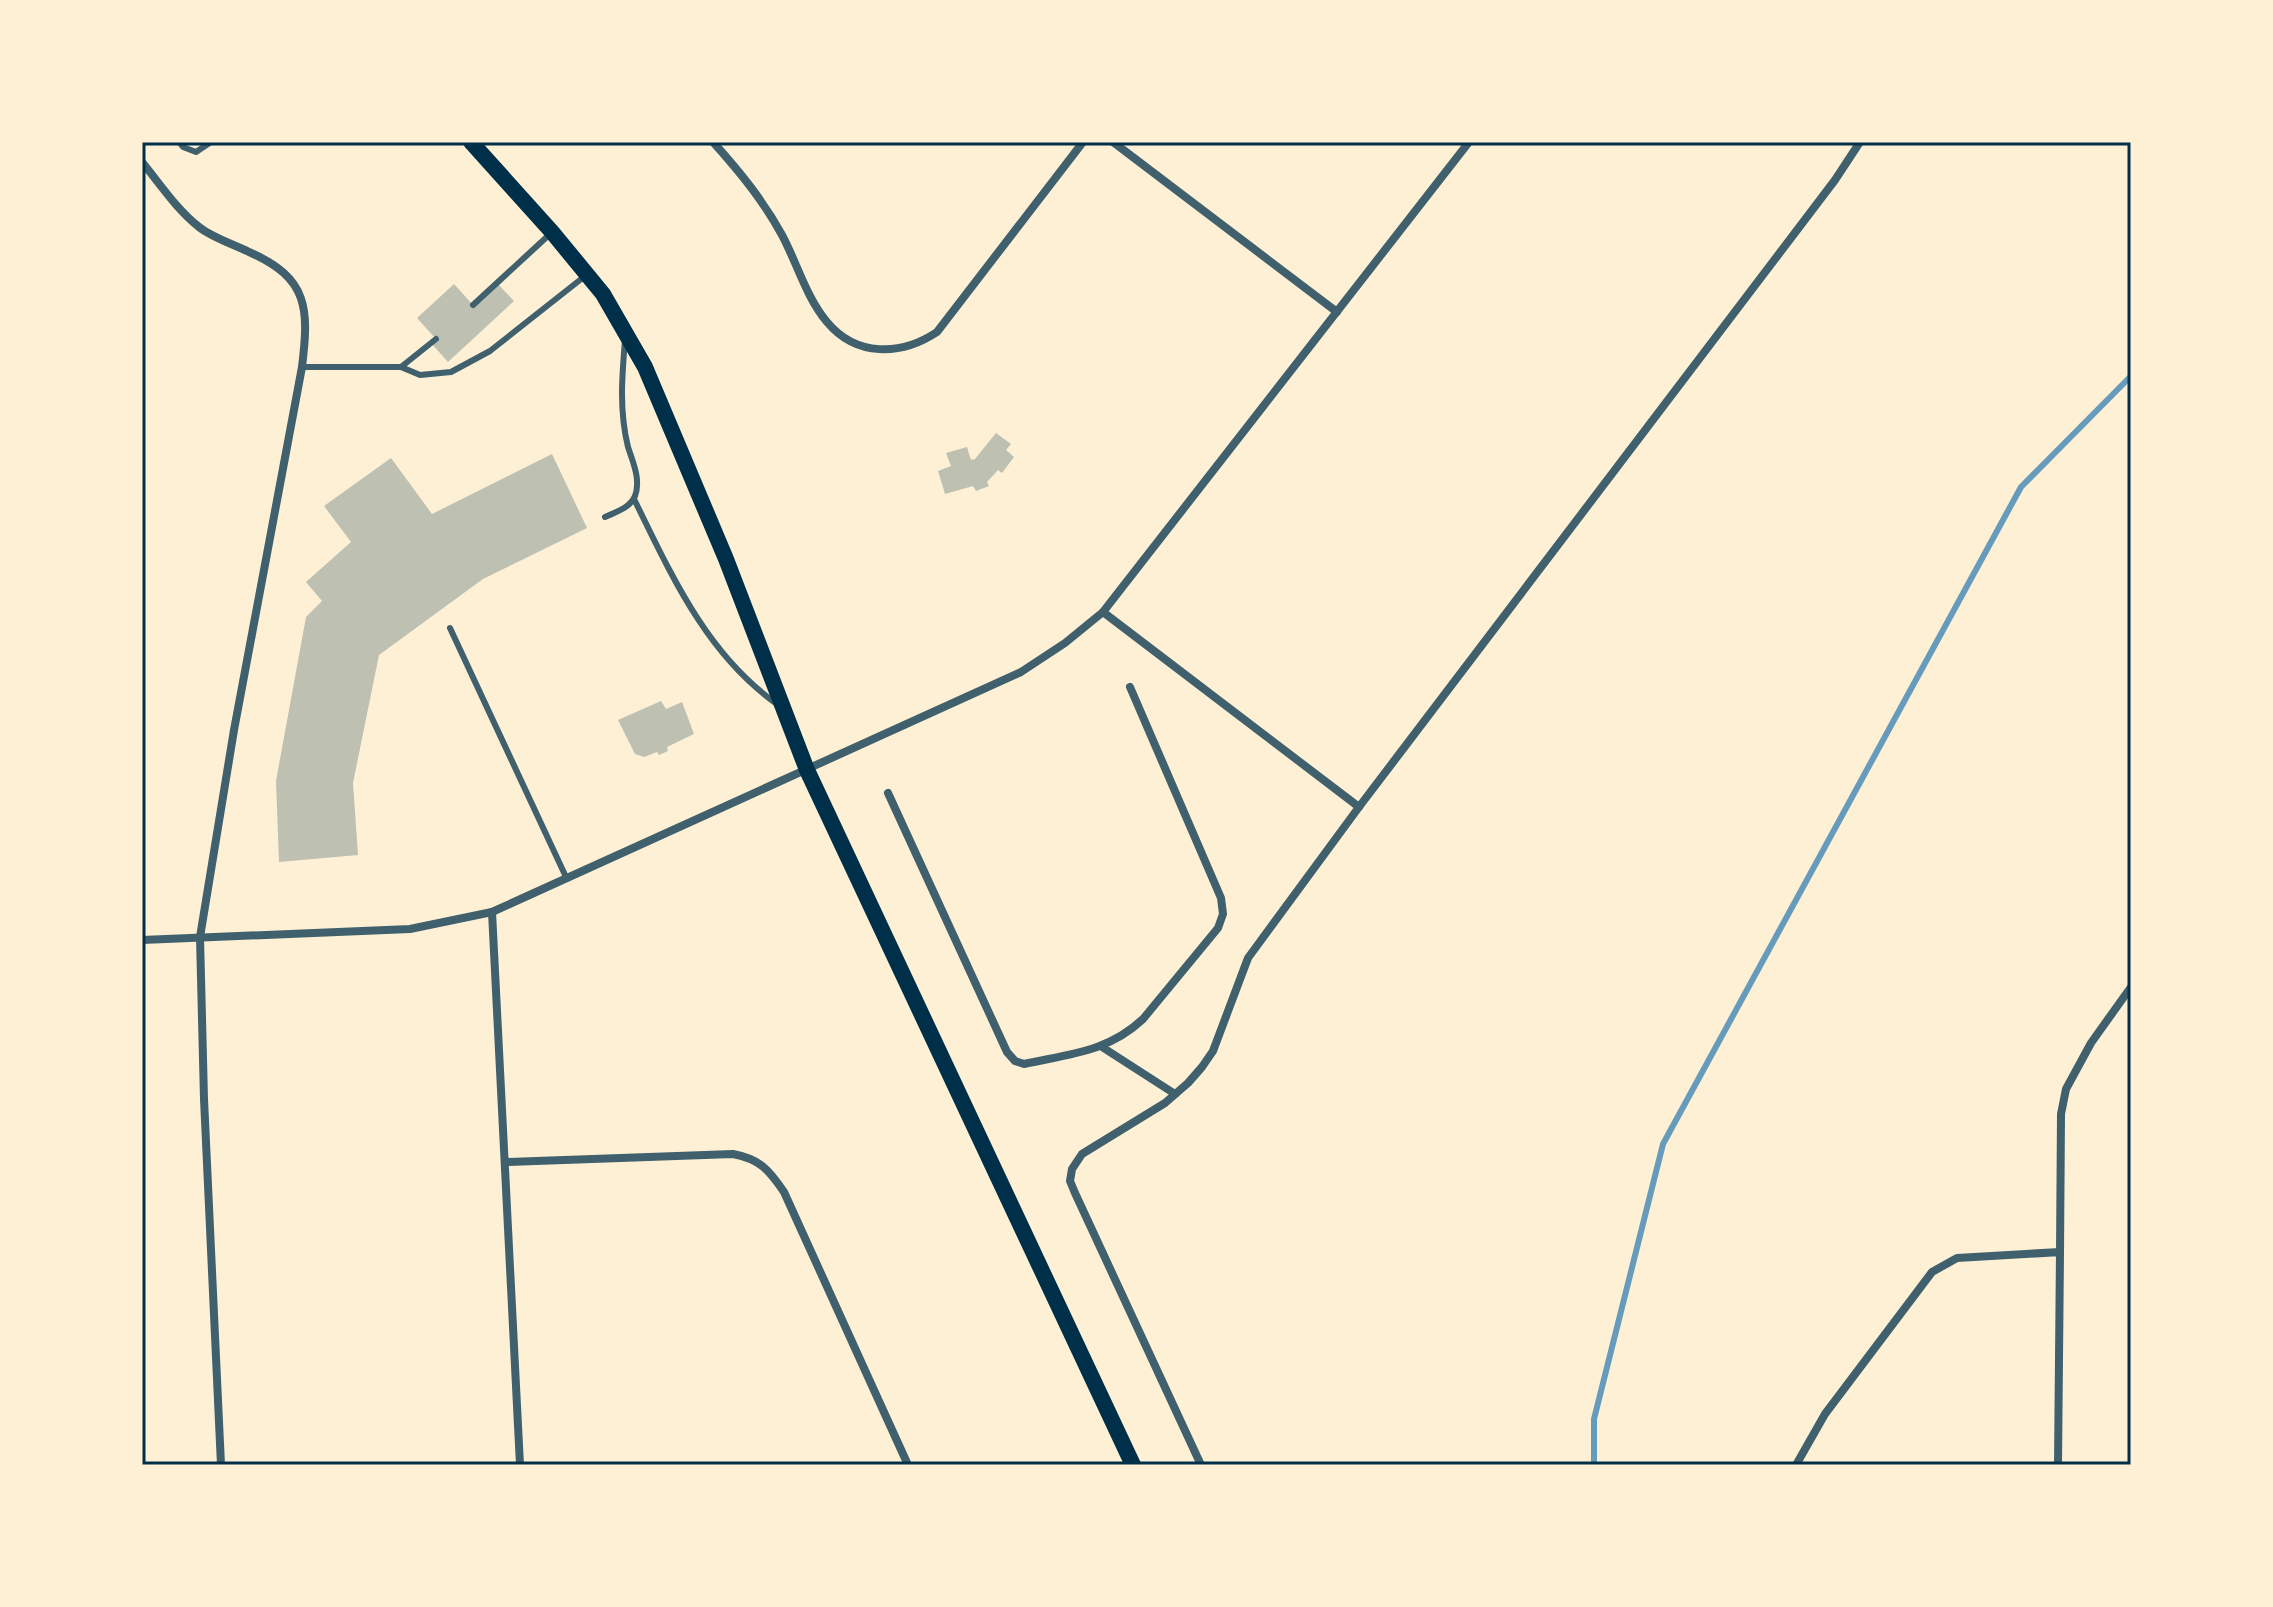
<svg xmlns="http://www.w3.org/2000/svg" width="2273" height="1607" font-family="Commissioner,sans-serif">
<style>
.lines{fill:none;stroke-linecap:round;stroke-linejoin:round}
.stream{stroke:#669bbc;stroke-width:6}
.building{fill:#bec0b2}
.service{stroke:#3f606c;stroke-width:6}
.minor{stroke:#3f606c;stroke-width:8}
.secondary{stroke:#003049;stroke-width:16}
.neatline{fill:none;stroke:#003049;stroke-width:3}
</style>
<rect width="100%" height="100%" fill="#fdf0d5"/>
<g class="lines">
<path class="stream" d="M1594,1465V1419L1663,1144L2021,487L2131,376"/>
</g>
<g class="building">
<path d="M497,283L514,301L448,362L431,343L436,339L417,318L454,284L473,305Z"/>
<path d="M996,433L1011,444L1006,450L1014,457L1002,473L998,470L987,482L989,486L976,491L973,486L945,494L938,471L951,466L946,453L967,447L971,460L975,459Z"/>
<path d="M552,454L587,528L483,579L379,655L353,783L358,855L279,862L276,781L306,617L322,601L306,582L351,542L324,506L391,458L432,514Z"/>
<path d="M661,701L666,709L682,702L694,734L667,747L668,751L659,755L657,752L644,757L635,754L618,720Z"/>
</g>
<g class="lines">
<g class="service">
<path d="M179,142L183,147L196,152L211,142"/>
<path d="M473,305L550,234"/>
<path d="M302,367H401L420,375L451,372L490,351L585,276"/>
<path d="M401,367L436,339"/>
<path d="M634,499C671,574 706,654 777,704"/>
<path d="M605,517C616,512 630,508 635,496C641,480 633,462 628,447C619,411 622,376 625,340"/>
<path d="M450,628L566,877"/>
</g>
<g class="minor">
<path d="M713,142C739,171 763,200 782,235C797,263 806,297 827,322C856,357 901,356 937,332L1083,142"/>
<path d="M1113,142L1337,312"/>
<path d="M142,162C160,184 177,210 199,227C213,238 233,244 249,252C309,278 309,309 302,367L234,730L200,937L204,1099L221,1465"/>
<path d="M1103,612L1359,807"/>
<path d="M888,793L1007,1052L1015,1061L1024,1064C1069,1054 1108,1052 1143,1019L1218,928L1223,914L1221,898L1130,687"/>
<path d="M492,912L520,1465"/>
<path d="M142,940L410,929L492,912L1021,672L1065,643L1103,612L1469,142"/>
<path d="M1102,1047L1175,1094"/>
<path d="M505,1162L733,1154C760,1159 769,1170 784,1192L908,1465"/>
<path d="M2060,1252L2061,1114L2066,1089L2091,1043L2131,987"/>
<path d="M1201,1465L1075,1193L1070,1181L1072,1169L1082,1154L1165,1103L1188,1083L1202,1067L1213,1051L1248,958L1359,807L1835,180L1860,142"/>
<path d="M1796,1465L1825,1414L1932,1272L1957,1258L2060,1252L2058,1465"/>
</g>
<path class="secondary" d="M471,142L552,232L603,294L645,367L726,559L807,770L1133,1465"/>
</g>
<rect width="2273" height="1607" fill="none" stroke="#fdf0d5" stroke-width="288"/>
<rect x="144" y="144" width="1985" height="1319" class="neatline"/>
</svg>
